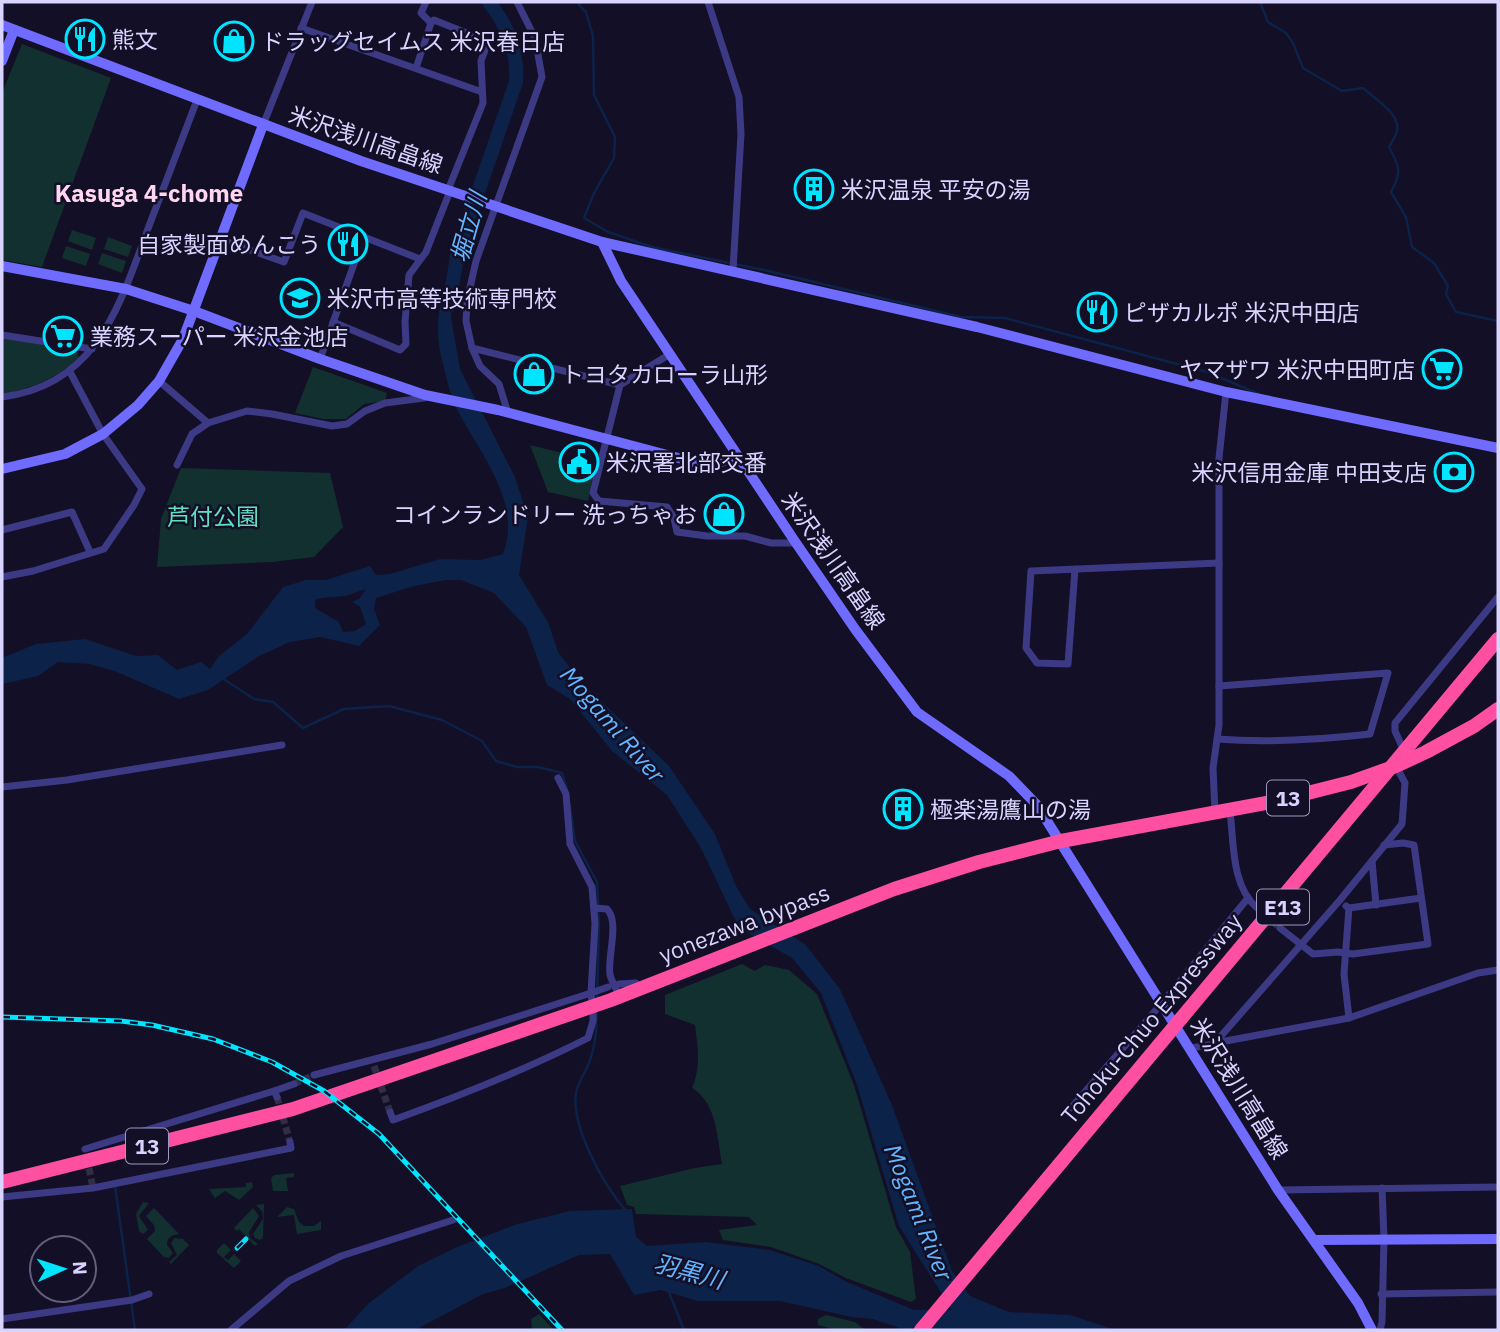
<svg xmlns="http://www.w3.org/2000/svg" width="1500" height="1332" font-family="'IBM Plex Sans','Noto Sans JP',sans-serif">
<style>
.green{fill:#12302f}
.water{fill:#0c2248;fill-rule:evenodd}
.lines{fill:none;stroke-linecap:round;stroke-linejoin:round}
.stream{stroke:#0c2248;stroke-width:2.5}
.river{stroke:#0c2248;stroke-width:14}
.street-tunnel{stroke:#312d47;stroke-width:7;stroke-dasharray:7 3.5;stroke-linecap:butt}
.street{stroke:#3d3a85;stroke-width:7}
.secondary{stroke:#6f6bff;stroke-width:10}
.highway{stroke:#ff4fa3;stroke-width:14}
.rail-casing{stroke:#00e5ff;stroke-width:5}
.rail{stroke:#130f26;stroke-width:2.5;stroke-dasharray:8;stroke-linecap:butt}
.labels{text-anchor:middle;dominant-baseline:central;stroke-width:5;stroke-linejoin:round;paint-order:stroke}
.shield{fill:#130f26;stroke:#9e99be;stroke-width:2}
.shield-label{font-size:21px;font-weight:bold;fill:#d9d4ff}
.poi-label{font-size:23px;fill:#d9d4ff;stroke:#130f26;text-anchor:start}
.street-label{font-size:23px;fill:#d9d4ff;stroke:#130f26}
.park-label{font-size:23px;fill:#5fe0c0;stroke:#130f26}
.neighbourhood-label{font-size:24px;font-weight:bold;fill:#ffd6f0;stroke:#130f26}
.water-label{font-size:24px;font-style:italic;fill:#62b6ff;stroke:#130f26}
</style>
<rect width="100%" height="100%" fill="#130f26"/>
<g class="green">
<path d="M22,44L111,78L42,267L2,260V93Z"/>
<path d="M72,230L96,238L92,250L68,241Z"/>
<path d="M108,237L132,246L128,257L104,249Z"/>
<path d="M66,246L90,254L86,266L62,258Z"/>
<path d="M102,253L126,261L122,273L98,264Z"/>
<path d="M2,338L76,349L79,358C57,378 31,389 2,394Z"/>
<path d="M313,367L387,393L385,401L364,404L346,419H323L295,413Z"/>
<path d="M530,445L562,453L558,466L595,473L588,501L548,492Z"/>
<path d="M181,468L330,473L343,527L314,557L272,562L157,567L161,519Z"/>
<path d="M742,964L755,971L765,965L789,970L817,994L854,1085L896,1227L910,1252L916,1299L911,1302L846,1278L819,1264L771,1247L723,1240L719,1230L757,1225L749,1217L636,1214L634,1207L627,1205L620,1186L695,1168L722,1164C717,1137 717,1103 692,1088C701,1067 698,1048 695,1025L665,1014V995Z"/>
<path d="M294,1173V1177L286,1178L288,1191H273L271,1178L274,1175Z"/>
<path d="M252,1182L253,1187L239,1200L225,1191L215,1198L209,1189L246,1187V1183Z"/>
<path d="M143,1202L149,1203L139,1216L148,1230L143,1234L139,1231L136,1214Z"/>
<path d="M264,1204L263,1238L260,1240L255,1238L253,1234L263,1219L262,1211L256,1205Z"/>
<path d="M287,1207L294,1209L299,1222L304,1226H314L321,1221V1230L297,1234L294,1215L277,1217Z"/>
<path d="M154,1208L179,1234C173,1235 167,1236 167,1245L173,1253L169,1258L164,1257L147,1239L155,1231L154,1225L146,1216Z"/>
<path d="M253,1208L259,1216L249,1232L250,1238L258,1244L255,1246L239,1229L237,1231L234,1228Z"/>
<path d="M175,1238L183,1239L189,1245L171,1264L169,1262L177,1255L171,1243Z"/>
<path d="M224,1243L231,1250L224,1257L228,1260L234,1254L241,1261L234,1268L217,1253V1250Z"/>
<path d="M539,1314L554,1330H532L531,1319Z"/>
<path d="M826,1315L855,1322L865,1330H836L818,1325V1319Z"/>
</g>
<path class="water" d="M450,264L451,317L460,369L515,477L528,517L519,575L548,622L558,652L581,682L669,766L715,834L736,886L750,909L805,944L840,989L892,1105L952,1271L970,1296L1009,1312L1070,1315L1115,1330H906L873,1319L851,1317L780,1301H697L661,1290L634,1295L610,1254L579,1255L505,1288L483,1294L415,1330H344L369,1303L418,1266L457,1247L517,1224L570,1211L632,1209L636,1237L647,1246L706,1242L770,1250L819,1266L845,1281L914,1310H952L899,1226L857,1085L821,993L792,958L739,928L701,848L667,795L612,751L570,699L547,685L526,627L494,593L461,580H446L414,586L376,598L374,609L380,625L359,646L320,637L290,642L259,656L208,690L179,699L117,672L90,664L58,662L38,676L2,684V658L36,644L85,639L136,656L158,655L177,670L201,662L210,669L219,656L247,634L283,587L306,580H326L370,566L376,575L390,574L440,559L480,560L503,554C522,505 483,457 460,415C452,401 447,381 443,364C432,325 441,301 450,264ZM366,589L359,599L352,602L360,607L366,624L355,631L343,632L339,622L315,608V600L322,598L345,596Z"/>
<g class="lines">
<g class="stream">
<path d="M581,2L579,5L586,12L593,36L594,95L615,137L614,158L594,193L584,218L608,232L652,247L764,270L961,317L1005,318L1207,372L1259,394"/>
<path d="M1260,2L1268,22L1286,33L1293,43L1303,68L1342,91L1363,88C1374,98 1401,114 1397,131C1396,136 1392,142 1389,147C1400,167 1402,172 1391,192L1406,217L1412,247L1434,263L1448,286L1446,294L1456,312L1498,321"/>
<path d="M222,678L254,699L273,702L303,728L344,709L389,706L442,720L482,741L496,761L517,767H538L562,773L567,789"/>
<path d="M570,805L575,841L597,882L599,924L597,999"/>
<path d="M597,1009C597,1026 595,1048 589,1063C585,1073 578,1082 576,1093C571,1128 604,1185 626,1211"/>
<path d="M115,1186L135,1330"/>
<path d="M668,1290L684,1330"/>
</g>
<path class="river" d="M449,306L458,250L516,82C518,50 508,27 489,2"/>
<g class="street-tunnel">
<path d="M1265,914L1280,928"/>
<path d="M374,1066L390,1112"/>
<path d="M294,1084L314,1075"/>
<path d="M277,1097L290,1142"/>
<path d="M87,1158L93,1188"/>
</g>
<g class="street">
<path d="M708,2L739,97L741,134L733,270"/>
<path d="M431,23L434,20L479,38L485,50L481,61L483,103L448,190"/>
<path d="M301,28L482,92"/>
<path d="M416,68L431,23L421,13L426,2"/>
<path d="M263,125L312,2"/>
<path d="M219,239L284,262L303,213L420,259"/>
<path d="M333,322L400,350L406,344L405,322L409,275L426,252L450,191"/>
<path d="M2,335L92,349"/>
<path d="M472,348L620,385"/>
<path d="M670,354L620,385L593,493L599,501L667,507L674,518L677,532L707,536H745L771,543H796"/>
<path d="M320,359L364,236"/>
<path d="M159,381L208,423"/>
<path d="M2,397C98,385 120,304 149,226C165,184 181,142 197,100"/>
<path d="M508,413L499,384L480,366L472,348L466,321L467,301L476,261L542,77L535,38L517,2"/>
<path d="M177,465L192,434L208,423L247,411L272,414L332,426L347,424L365,411L385,403L424,398V395"/>
<path d="M2,530L72,512L90,552"/>
<path d="M1075,569L1068,664L1037,663L1026,648L1031,571L1219,563"/>
<path d="M2,577L33,571L104,549L134,505L142,489L103,434L70,372"/>
<path d="M1217,739C1269,743 1318,740 1370,734L1388,673L1219,686"/>
<path d="M1405,753L1395,731V723L1498,597"/>
<path d="M2,787L67,780L282,745"/>
<path d="M1230,811C1234,843 1231,885 1257,908"/>
<path d="M1215,813L1213,768L1219,725V458L1226,392"/>
<path d="M1372,861L1376,905"/>
<path d="M1346,906L1349,908L1421,898"/>
<path d="M594,908L607,909C620,922 607,957 610,975C612,982 617,990 619,996"/>
<path d="M1349,908L1344,974L1349,1018"/>
<path d="M1280,928L1313,954L1338,952L1353,954L1428,944L1414,845L1403,843L1384,845"/>
<path d="M619,984L636,983L639,988"/>
<path d="M592,1002L591,993L608,987"/>
<path d="M1215,1043L1349,1018L1478,973L1498,970"/>
<path d="M1191,1048L1214,1044L1340,900L1402,824L1405,783L1396,766"/>
<path d="M314,1075L432,1044L591,993L595,924L592,887L570,844L566,794L558,778"/>
<path d="M274,1091L294,1084"/>
<path d="M1071,1108L1162,1003L1248,898"/>
<path d="M390,1112L393,1120C460,1096 525,1070 588,1038L593,1021V1012"/>
<path d="M85,1149L274,1091L277,1097"/>
<path d="M1278,1190L1498,1187"/>
<path d="M2,1197L93,1188L291,1148L290,1142"/>
<path d="M1381,1294L1498,1292"/>
<path d="M2,1319L132,1300L149,1294"/>
<path d="M231,1330L289,1281L341,1256L453,1220"/>
<path d="M1380,1330L1382,1322L1384,1239L1382,1188"/>
</g>
<g class="secondary">
<path d="M2,25L361,161L602,242L977,327L1226,392L1498,448"/>
<path d="M2,61L14,30"/>
<path d="M602,242L621,281L796,543L855,629L917,712L1009,776L1037,805L1278,1190L1358,1303L1372,1330"/>
<path d="M2,266L126,289L194,311L320,359L425,395L498,410L701,464L712,465L738,456"/>
<path d="M2,469L65,454L103,434L138,405L159,381L183,339L263,125"/>
<path d="M1314,1240L1498,1239"/>
</g>
<g class="highway">
<path d="M2,1182L293,1109L611,1000L894,889L979,862L1061,841L1272,802L1351,782L1396,766L1426,752L1474,726L1498,709"/>
<path d="M921,1330L1498,639"/>
</g>
<defs>
<g id="rail">
<path d="M2,1017L121,1021L152,1025L213,1039L272,1062L324,1091L379,1134L562,1330"/>
<path d="M237,1248L246,1239"/>
</g>
</defs>
<use href="#rail" class="rail-casing"/>
<use href="#rail" class="rail"/>
</g>
<defs>
<symbol id="restaurant-ring" viewBox="-11 -11 22 22"><circle r="9.5" fill="#130f26" stroke="#00e5ff" stroke-width="1.5"/><path d="M-5-6h1v4h1v-4h1v4h1v-4h1v5L-1.5 .5V6h-2V.5L-5-1ZM5-6V6H3V1.5H1.5Q1.5-4 5-6Z" fill="#00e5ff"/></symbol>
<symbol id="shop-ring" viewBox="-11 -11 22 22"><circle r="9.5" fill="#130f26" stroke="#00e5ff" stroke-width="1.5"/><path d="M-5-2.5h2.3a2.7 3.5 0 0 1 5.4 0H5L5.5 6h-11ZM-1.5-2.5h3a1.5 2.3 0 0 0-3 0Z" fill="#00e5ff"/></symbol>
<symbol id="building-ring" viewBox="-11 -11 22 22"><circle r="9.5" fill="#130f26" stroke="#00e5ff" stroke-width="1.5"/><path d="M-4-6H4V6H1V3H-1V6H-4ZM-2.5-4.3h1.7v1.8h-1.7ZM.8-4.3h1.7v1.8H.8ZM-2.5-1h1.7V.8h-1.7ZM.8-1h1.7V.8H.8Z" fill="#00e5ff"/></symbol>
<symbol id="school-ring" viewBox="-11 -11 22 22"><circle r="9.5" fill="#130f26" stroke="#00e5ff" stroke-width="1.5"/><path d="M0-5L7-2L0 1L-7-2ZM-4 1L0 2.5L4 1V4Q0 6-4 4Z" fill="#00e5ff"/></symbol>
<symbol id="supermarket-ring" viewBox="-11 -11 22 22"><circle r="9.5" fill="#130f26" stroke="#00e5ff" stroke-width="1.5"/><path d="M-6-5.5h2.5l.6 2H6L4.5 2H-2.5L-4.4-4H-6ZM-1.5 3.2a1.3 1.3 0 1 0 .1 0ZM3 3.2a1.3 1.3 0 1 0 .1 0Z" fill="#00e5ff"/></symbol>
<symbol id="civic-ring" viewBox="-11 -11 22 22"><circle r="9.5" fill="#130f26" stroke="#00e5ff" stroke-width="1.5"/><path d="M-.6-6.5H3V-4.5H.6V-3L4-1V1h2V6H-6V1h2V-1L-.6-3ZM-1.2 2.5V6h2.4V2.5Z" fill="#00e5ff"/></symbol>
<symbol id="bank-ring" viewBox="-11 -11 22 22"><circle r="9.5" fill="#130f26" stroke="#00e5ff" stroke-width="1.5"/><path d="M-6-4H6V4H-6ZM0-2.3a2.3 2.3 0 1 0 0 4.6a2.3 2.3 0 1 0 0-4.6Z" fill="#00e5ff"/></symbol>
</defs>
<g fill-rule="evenodd">
<use href="#restaurant-ring" x="63" y="17" width="44" height="44"/>
<use href="#shop-ring" x="212" y="19" width="44" height="44"/>
<use href="#building-ring" x="792" y="167" width="44" height="44"/>
<use href="#restaurant-ring" x="326" y="222" width="44" height="44"/>
<use href="#school-ring" x="278" y="276" width="44" height="44"/>
<use href="#restaurant-ring" x="1075" y="290" width="44" height="44"/>
<use href="#supermarket-ring" x="41" y="314" width="44" height="44"/>
<use href="#supermarket-ring" x="1420" y="347" width="44" height="44"/>
<use href="#shop-ring" x="512" y="352" width="44" height="44"/>
<use href="#civic-ring" x="557" y="440" width="44" height="44"/>
<use href="#bank-ring" x="1432" y="450" width="44" height="44"/>
<use href="#shop-ring" x="702" y="492" width="44" height="44"/>
<use href="#building-ring" x="881" y="787" width="44" height="44"/>
</g>
<g class="labels">
<g class="shield">
<rect x="1267" y="780.5" width="42" height="35" rx="5"/>
<rect x="1257" y="889.5" width="52" height="35" rx="5"/>
<rect x="126" y="1128.5" width="42" height="35" rx="5"/>
</g>
<g class="shield-label">
<text x="1288" y="798">13</text>
<text x="1283" y="907">E13</text>
<text x="147" y="1146">13</text>
</g>
<g class="poi-label">
<text x="112" y="39">熊文</text>
<text x="261" y="41">ドラッグセイムス 米沢春日店</text>
<text x="841" y="189">米沢温泉 平安の湯</text>
<text x="321" y="244" text-anchor="end">自家製面めんこう</text>
<text x="327" y="298">米沢市高等技術専門校</text>
<text x="1124" y="312">ピザカルポ 米沢中田店</text>
<text x="90" y="336">業務スーパー 米沢金池店</text>
<text x="1415" y="369" text-anchor="end">ヤマザワ 米沢中田町店</text>
<text x="561" y="374">トヨタカローラ山形</text>
<text x="606" y="462">米沢署北部交番</text>
<text x="1427" y="472" text-anchor="end">米沢信用金庫 中田支店</text>
<text x="697" y="514" text-anchor="end">コインランドリー 洗っちゃお</text>
<text x="930" y="809">極楽湯鷹山の湯</text>
</g>
<g class="street-label">
<text transform="translate(366 139) rotate(19)">米沢浅川高畠線</text>
<text transform="translate(834 560) rotate(55)">米沢浅川高畠線</text>
<text transform="translate(744 923) rotate(-21)">yonezawa bypass</text>
<text transform="translate(1151 1018) rotate(-50)">Tohoku-Chuo Expressway</text>
<text transform="translate(1240 1088) rotate(58)">米沢浅川高畠線</text>
</g>
<g class="park-label">
<text x="213" y="516">芦付公園</text>
</g>
<g class="neighbourhood-label">
<text x="149" y="193">Kasuga 4-chome</text>
</g>
<g class="water-label">
<text transform="translate(468 227) rotate(-74)">堀立川</text>
<text transform="translate(613 724) rotate(49)">Mogami River</text>
<text transform="translate(919 1212) rotate(68)">Mogami River</text>
<text transform="translate(689 1271) rotate(15)">羽黒川</text>
</g>
</g>
<rect width="1500" height="1332" fill="none" stroke="#d9d4ff" stroke-width="7"/>
<g transform="translate(63 1269) rotate(87)"><circle r="33" fill="#130f26" stroke="#625e7d" stroke-width="2"/>
<path d="M0-5L12 26L0 18L-12 26Z" fill="#00e5ff"/>
<text y="-10" font-size="19" font-weight="bold" text-anchor="middle" fill="#d9d4ff">N</text>
</g>
</svg>
